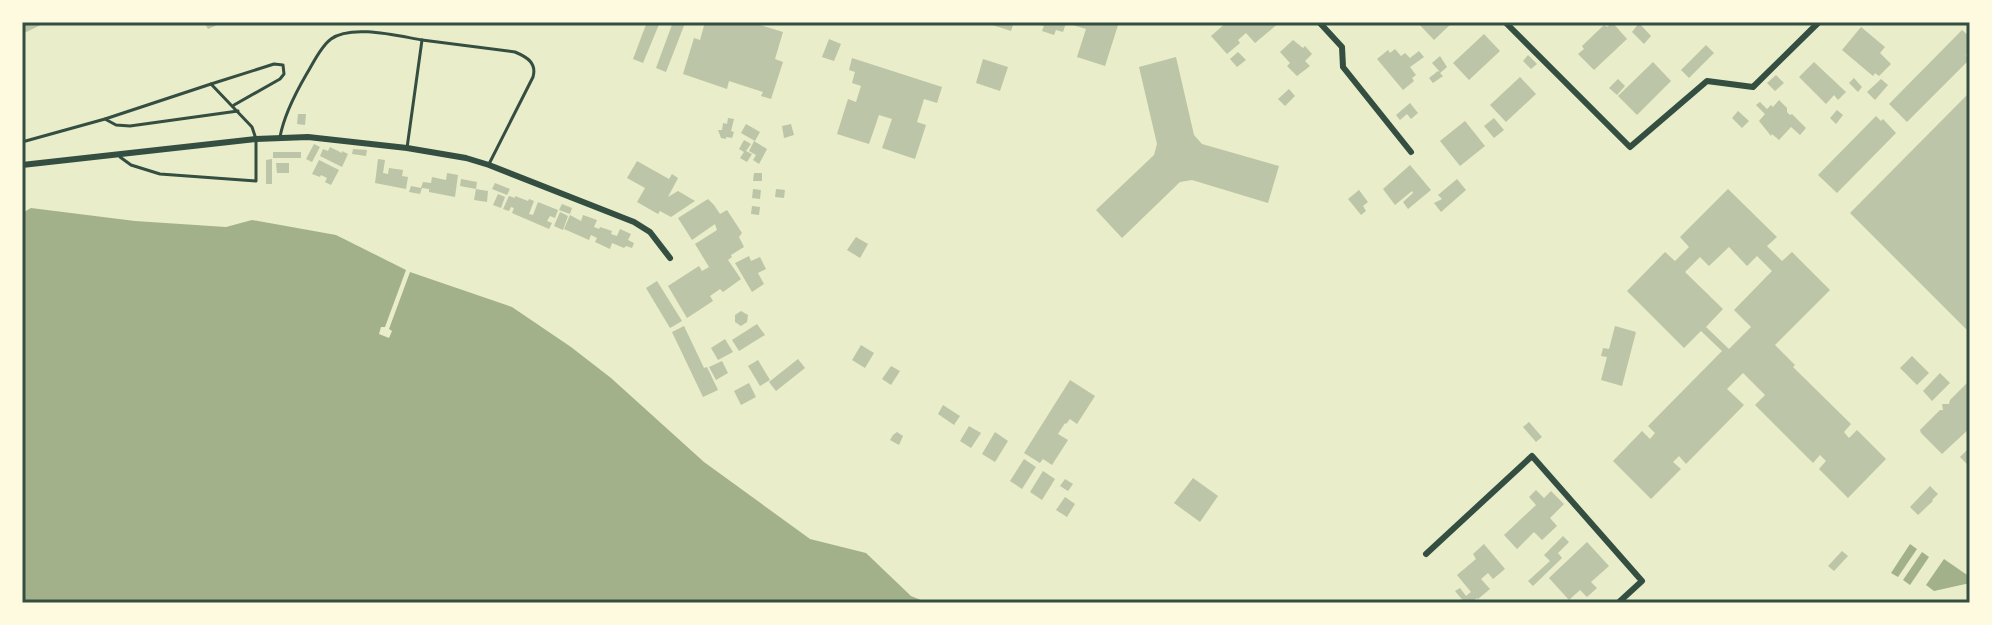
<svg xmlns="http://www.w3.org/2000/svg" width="1992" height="625" font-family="Arial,sans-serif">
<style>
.water{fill:#a3b18a}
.building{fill:#bcc5a7;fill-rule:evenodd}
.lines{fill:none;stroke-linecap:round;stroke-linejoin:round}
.service{stroke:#344e41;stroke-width:3}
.minor{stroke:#344e41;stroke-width:6}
.neatline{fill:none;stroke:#344e41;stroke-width:3}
</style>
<rect width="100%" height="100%" fill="#e9edc9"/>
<g class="water">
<path d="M31,208L135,221L226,227L252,220L336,235L406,270L385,327H381L379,334L389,338L392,331L389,329L410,272L512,307L571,347L611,378L704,462L810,539L866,553L911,596L928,603H22V213Z"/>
<path d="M1910,544L1917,549L1898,577L1891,573Z"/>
<path d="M1922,552L1929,557L1910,585L1903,580Z"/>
<path d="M1944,559L1970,577V583L1934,591L1926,585Z"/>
</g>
<g class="building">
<path d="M22,22H47L22,34Z"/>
<path d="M204,22H224L208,29Z"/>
<path d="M647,22H660L643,63L633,59Z"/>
<path d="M673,22L685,23L666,72L656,68Z"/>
<path d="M705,22H751L783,32L775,59L783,62L771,99L761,96L763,92L729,81L727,89L683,74L694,38L700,40Z"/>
<path d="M983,22H1014L1011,31Z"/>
<path d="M1119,22L1105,66L1077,57L1086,29L1066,23L1063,32L1056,30L1054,35L1042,31L1044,26L1034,23Z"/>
<path d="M1227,22L1229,25L1232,22H1280L1255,43L1246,33L1238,40L1240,43L1227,54L1211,36Z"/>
<path d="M1417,22H1453L1434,40Z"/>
<path d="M1612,22L1627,39L1594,70L1578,54L1584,49L1582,46L1604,25L1607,27Z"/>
<path d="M1639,23L1651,36L1644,44L1632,32Z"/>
<path d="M1861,27L1885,47L1880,53L1891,64L1879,76L1875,73L1873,76L1842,50Z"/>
<path d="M1962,30L1970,37V51L1966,55L1970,59L1907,122L1889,104Z"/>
<path d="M1484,34L1500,51L1469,80L1453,63Z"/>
<path d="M829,39L841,44L834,61L822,57Z"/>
<path d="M1293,40L1303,48L1305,46L1312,54L1305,61L1310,66L1297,76L1287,66L1290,63L1280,52Z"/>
<path d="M1706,45L1714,53L1689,78L1681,70Z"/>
<path d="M1395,49L1401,56L1405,53L1410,58L1419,51L1424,57L1410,67L1416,75L1412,78L1414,81L1403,90L1377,59L1388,50L1390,53Z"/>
<path d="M1238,52L1246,60L1237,67L1230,59Z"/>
<path d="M1528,55L1537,64L1531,69L1523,61Z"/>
<path d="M1440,56L1447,67L1440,73L1443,76L1433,83L1429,78L1438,71L1440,72L1432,63Z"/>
<path d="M1176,57L1194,135L1202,144L1279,166L1268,203L1192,180L1180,182L1122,238L1096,210L1154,155L1157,144L1139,67Z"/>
<path d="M852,58L942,87L937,103L924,99L917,122L926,125L915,159L882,148L892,119L879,115L869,144L837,134L848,99L856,102L861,86L852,83L855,72L849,70Z"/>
<path d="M983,59L1008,67L1000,91L976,83Z"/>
<path d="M1653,62L1671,81L1637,115L1618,96Z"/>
<path d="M1814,62L1846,92L1838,100L1834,95L1826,104L1799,77Z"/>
<path d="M1776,75L1784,83L1775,91L1767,83Z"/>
<path d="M1520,77L1536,94L1506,122L1490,105Z"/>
<path d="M1854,78L1862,87L1858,92L1849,83Z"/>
<path d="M1618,79L1625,86L1617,95L1609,88Z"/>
<path d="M1881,79L1888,85L1875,100L1867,92Z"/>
<path d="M1289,89L1295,96L1285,106L1278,99Z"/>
<path d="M1970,92V333L1850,213Z"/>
<path d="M1779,100L1787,108V112L1790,115L1792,114L1806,128L1800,135L1791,127L1779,140L1772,134L1771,136L1759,121L1765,114L1756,105L1760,102L1767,109L1771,105L1773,107Z"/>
<path d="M1410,103L1418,113L1411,119L1407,114L1400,120L1396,115Z"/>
<path d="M1837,110L1843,115L1836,124L1830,118Z"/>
<path d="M1738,111L1749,121L1742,128L1732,118Z"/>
<path d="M298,114H306L305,125L297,124Z"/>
<path d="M1876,116L1881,121L1883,119L1896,133L1837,193L1818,175Z"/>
<path d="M728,118L734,119L731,131L734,132L732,138L726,137V139L721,138L718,130H722L723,123L727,124Z"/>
<path d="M1494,118L1504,130L1494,138L1484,126Z"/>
<path d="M1465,121L1485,146L1460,166L1440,141Z"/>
<path d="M746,124L760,132L755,141L741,133Z"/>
<path d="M791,124L794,135L784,138L782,126Z"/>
<path d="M744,140L751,144L746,151L752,154L747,162L740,158L744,152L739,149Z"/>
<path d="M754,141L767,149L759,164L753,160L756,155L749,151Z"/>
<path d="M314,144L320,147L312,162L306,159Z"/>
<path d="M330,147L342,153V151L348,154L342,167L320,156L323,149L328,151Z"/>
<path d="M353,149L367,150L366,156L352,154Z"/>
<rect x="273" y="152" width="28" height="6"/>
<path d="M272,159V184H266V160Z"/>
<path d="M378,159L385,160L383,173L388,174L389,168L403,170L402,176L408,177L406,189L375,183Z"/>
<path d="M319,160L339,170L331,185L325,182L327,178L321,175L320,177L312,174Z"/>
<path d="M637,161L669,179L672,174L678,178L668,197L678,191L695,201L671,217L660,211L658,214L637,202L645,188L627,178Z"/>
<path d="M276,163H289V173H277Z"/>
<path d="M1410,165L1431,190L1408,209L1403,202L1413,193L1412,191L1395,205L1383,189Z"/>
<path d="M447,173L458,175L455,197L429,192V189L422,188L420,194L409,192L411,186L421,188L423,182L431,183L432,177L446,180Z"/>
<path d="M754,173H762V181H753Z"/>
<path d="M461,179L477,182L476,189L460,186Z"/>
<path d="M1457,179L1466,190L1441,212L1434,203L1442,199L1438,195Z"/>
<path d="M495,183L510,189L507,195L492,189Z"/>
<path d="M476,189L488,191L487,202L474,200Z"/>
<path d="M753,189L761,190L760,199L752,198Z"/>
<path d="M776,189L785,190L784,198L775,197Z"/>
<path d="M1728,189L1777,237L1767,246L1782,261L1792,252L1830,290L1775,345L1795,365L1793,367L1851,424L1844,432L1849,438L1857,430L1886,459L1848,498L1819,469L1826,461L1820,455L1813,463L1755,405L1765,395L1743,373L1727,389L1744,405L1686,464L1679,456L1673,462L1681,469L1651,499L1613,461L1642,431L1650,439L1655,433L1648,426L1722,351L1701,331L1684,348L1627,291L1665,252L1675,261L1689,247L1680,237ZM1729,247L1747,266L1757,256L1772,271L1734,310L1751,327L1729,349L1706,327L1723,309L1685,272L1700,257L1709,266Z"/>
<path d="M1359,190L1368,202L1363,206L1366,211L1361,215L1348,199Z"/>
<path d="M498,194L505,197L501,208L493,205Z"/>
<path d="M509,196L515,198V196L528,201L529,199L534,201L529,214L533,215L538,202L558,210L555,218L550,216L547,221L552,223L549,229L512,213L514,208L511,207L509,211L503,209Z"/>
<path d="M708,199L714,205L720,214L727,210L742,233L739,237L744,247L731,255L732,257L728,260L741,279L723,292L720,289L710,296L713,301L687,318L668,286L699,266L702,271L709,267L695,244L717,230L715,224L692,240L678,218Z"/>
<path d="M562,204L572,208L570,214L559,210Z"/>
<path d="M752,206L760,207L759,215L751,214Z"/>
<path d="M560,212L568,216L563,230L554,226Z"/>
<path d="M570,215L581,221L583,215L597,220L594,227L599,229L600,227L612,231L611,234L617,236L620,229L631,234L628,240L634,243L632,248L626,246L624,248L612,243L610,249L595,242L597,238L591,235L589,240L564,229Z"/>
<path d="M856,237L868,244L860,258L847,250Z"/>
<path d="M749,256L751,261L760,257L766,269L758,273L764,284L752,292L735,263Z"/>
<path d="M657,281L682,321L670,328L646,288Z"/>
<path d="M741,311L748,315L747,322L741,326L735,322V315Z"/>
<path d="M757,324L765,335L739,351L732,340Z"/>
<path d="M684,326L704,368L707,367L718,390L703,397L672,332Z"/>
<path d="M1615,326L1636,332L1622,386L1601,380L1607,357L1601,356L1603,348L1609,349Z"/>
<path d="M725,339L733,352L718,360L711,348Z"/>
<path d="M861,345L874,353L865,368L852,360Z"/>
<path d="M1912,356L1929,373L1917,385L1900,368Z"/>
<path d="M798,359L805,368L776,391L769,382Z"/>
<path d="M758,360L770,380L760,386L748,366Z"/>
<path d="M722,361L728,373L716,380L709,367Z"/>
<path d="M891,366L900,371L891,385L882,379Z"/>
<path d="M1940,373L1950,383L1932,401L1923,391Z"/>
<path d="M1070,380L1095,396L1077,424L1070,419L1066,424L1065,423L1058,434L1068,440L1052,465L1043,459L1040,463L1024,453Z"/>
<path d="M1970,380V428L1942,454L1921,433L1920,430L1940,410H1943L1942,404H1949L1950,400Z"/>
<path d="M749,383L756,397L741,405L734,391Z"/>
<path d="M943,405L960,416L954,425L938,414Z"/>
<path d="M1529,422L1542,437L1536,442L1523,427Z"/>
<path d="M969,426L981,433L971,448L960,441Z"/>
<path d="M897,432L903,436L899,445L890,440L893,435Z"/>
<path d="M995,432L1008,441L995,462L982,454Z"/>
<path d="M1970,447V467L1960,457Z"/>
<path d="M1024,459L1036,467L1022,489L1010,481Z"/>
<path d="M1043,471L1055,479L1042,500L1030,492Z"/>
<path d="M1193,478L1218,496L1200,522L1174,503Z"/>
<path d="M1065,479L1073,484L1068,491L1060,486Z"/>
<path d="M1930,486L1938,494L1932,500L1933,501L1918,515L1910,507Z"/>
<path d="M1536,490L1544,498L1551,491L1564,504L1550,518L1557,526L1542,540L1534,532L1517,549L1504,535L1536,505L1529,497Z"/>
<path d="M1065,497L1075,504L1067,517L1056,510Z"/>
<path d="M1563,536L1569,542L1558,553L1562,558L1533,586L1528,581L1550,561L1544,555Z"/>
<path d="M1587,542L1609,566L1591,582L1597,588L1587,597L1580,590L1569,600L1549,578Z"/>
<path d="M1484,544L1505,569L1493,579L1488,573L1481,579L1490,589L1478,599L1477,598L1471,603H1465L1455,591L1460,588L1466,596L1471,592L1457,575L1476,559L1473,554Z"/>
<path d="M1842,551L1848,556L1834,571L1828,566Z"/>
</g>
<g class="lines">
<g class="service">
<path d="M211,84L274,64L283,65L284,74L280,79L234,105"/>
<path d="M105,119L116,125L130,126L238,111"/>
<path d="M280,137C284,115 295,94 306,75C313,64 320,47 331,39C351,24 398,36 422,40"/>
<path d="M22,142L105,119L211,84L252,127L256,139V181L160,174L131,165L120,157"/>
<path d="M407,148L422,40L515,52C527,57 537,63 533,77L489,164"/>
</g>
<g class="minor">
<path d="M1319,22L1342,47L1343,67L1411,152"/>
<path d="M1505,22L1630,147L1707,81L1753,87L1819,22"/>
<path d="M22,165L256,139L308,137L407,148L466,158L489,165L634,222L650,232L670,258"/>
<path d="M1426,554L1532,456L1642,581L1618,603"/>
</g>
</g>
<rect width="1992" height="625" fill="none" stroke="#fefae0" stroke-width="48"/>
<rect x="24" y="24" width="1944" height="577" class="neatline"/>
</svg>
